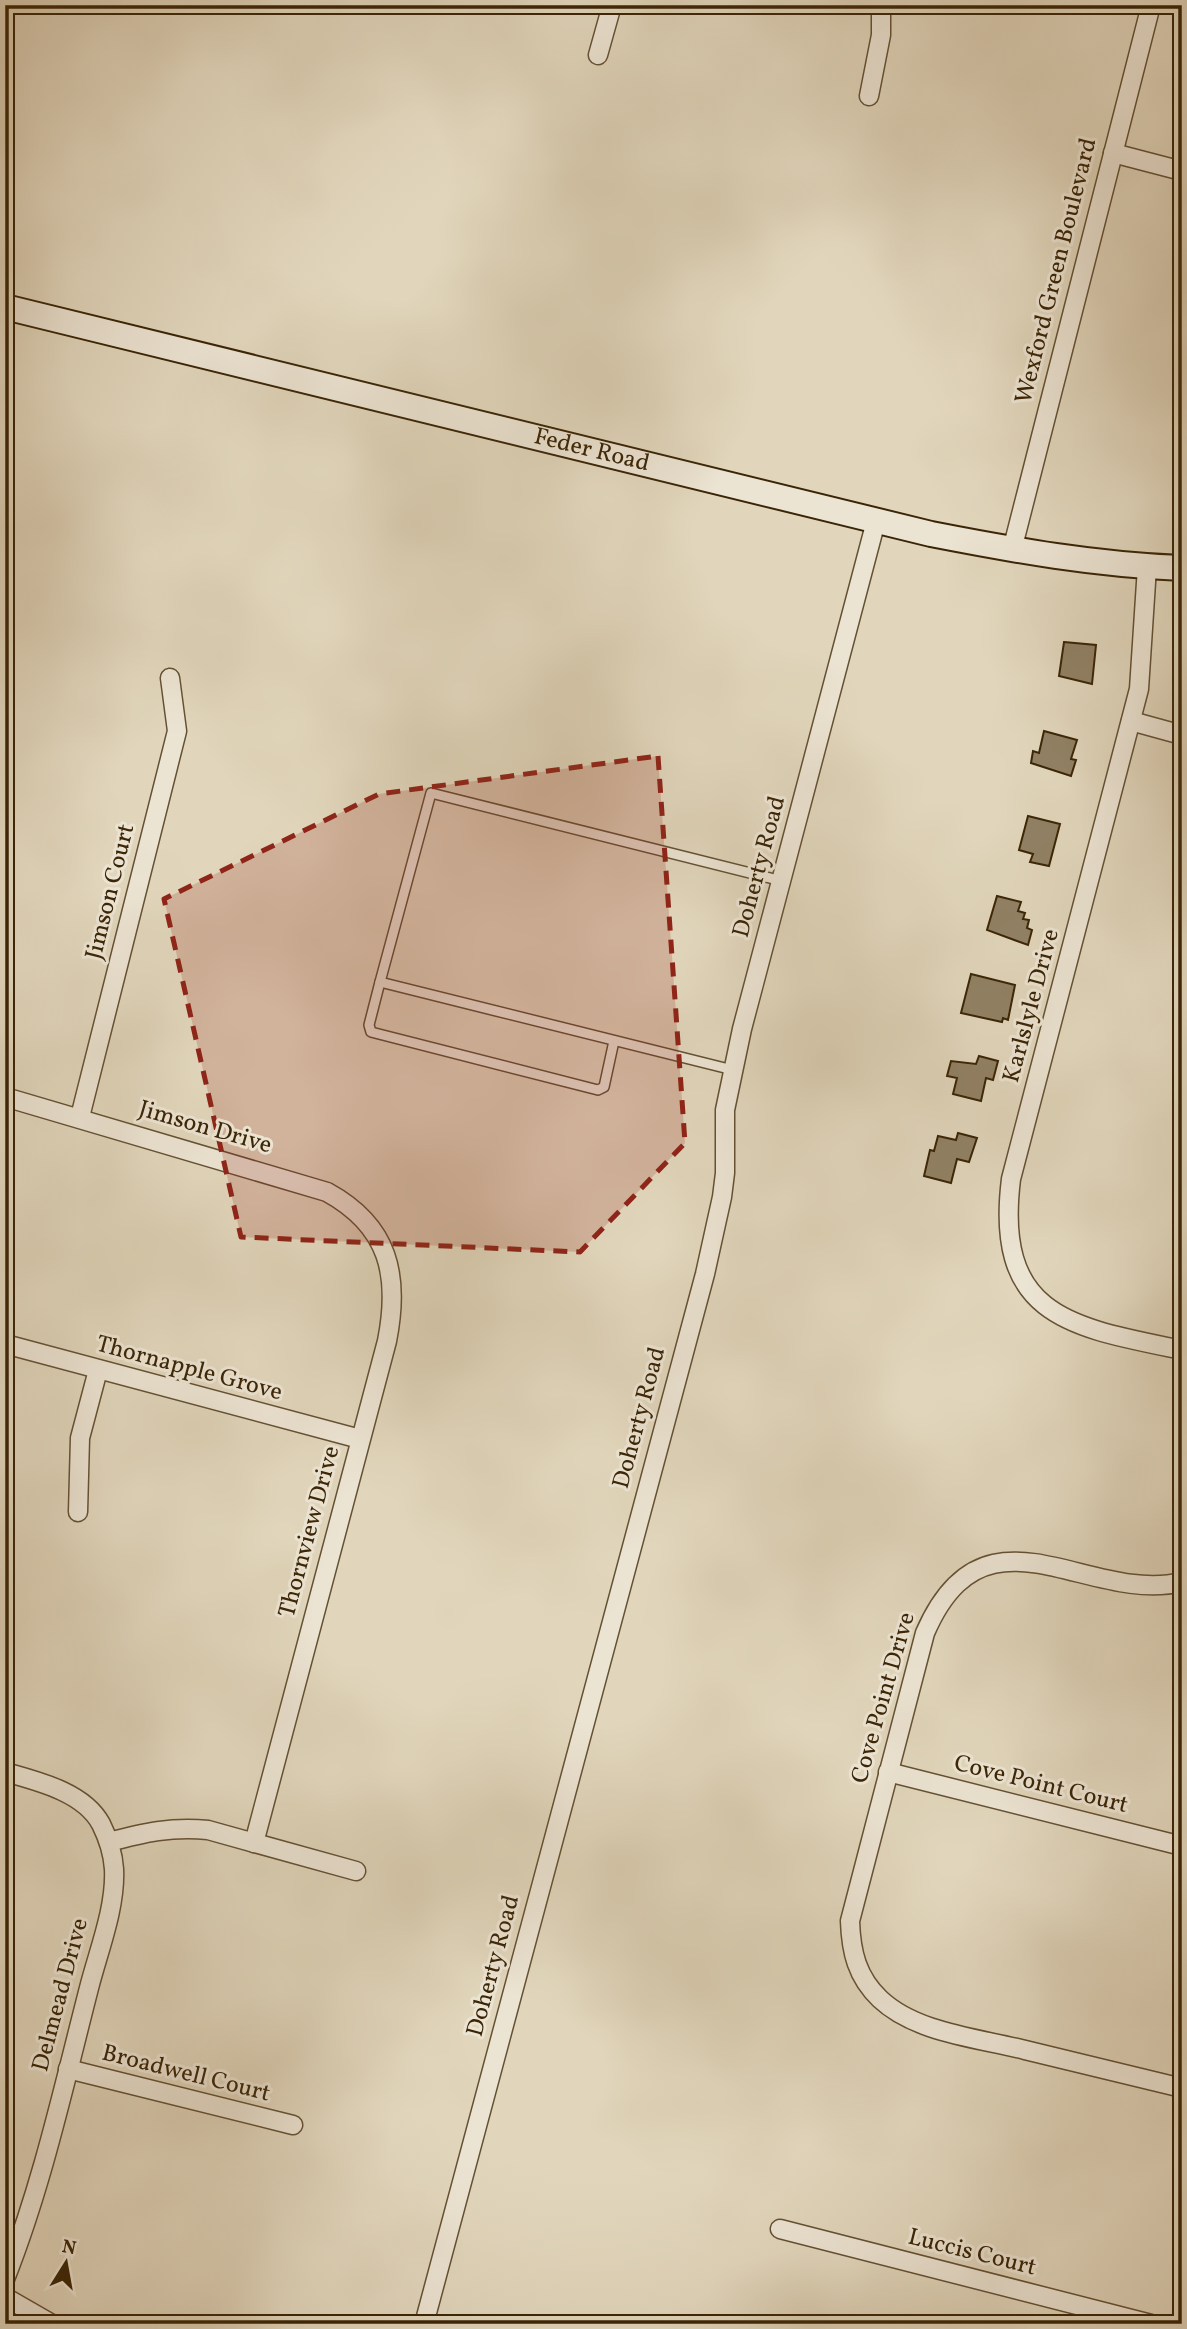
<svg xmlns="http://www.w3.org/2000/svg" width="1187" height="2329" font-family="Vollkorn,serif">
<style>
.building{fill:#918165;stroke:#3a2506;stroke-width:2}
.lines{fill:none;stroke-linecap:round;stroke-linejoin:round}
.lane-casing{stroke:#645134;stroke-width:12}
.street-casing{stroke:#645134;stroke-width:21}
.secondary-casing{stroke:#3a2506;stroke-width:28}
.lane{stroke:#ece4d3;stroke-width:9}
.street{stroke:#ece4d3;stroke-width:18}
.secondary{stroke:#ece4d3;stroke-width:24}
.marked{fill:#8f2418;fill-opacity:0.2;stroke:#8f2418;stroke-width:5;stroke-dasharray:14 9;stroke-linejoin:round}
.labels{text-anchor:middle;dominant-baseline:central;stroke-width:6;stroke-linejoin:round;paint-order:stroke}
.street-label{font-size:24px;fill:#3a2506;stroke:#ece4d3}
</style>
<rect width="100%" height="100%" fill="#e1d6bc"/>
<filter id="stains"><feTurbulence type="fractalNoise" baseFrequency=".00286" numOctaves="4"/><feColorMatrix values="0 0 0 0 .2 0 0 0 0 .09 0 0 0 0 .02 0 0 0 .5 -.17"/></filter>
<radialGradient id="worn" r=".72"><stop offset=".6" stop-color="#630" stop-opacity="0"/><stop offset="1" stop-color="#630" stop-opacity=".3"/></radialGradient>
<g class="building">
<path d="M1064,642L1096,645L1092,684L1059,676Z"/>
<path d="M1044,731L1077,740L1071,759L1076,760L1071,776L1031,763L1033,751L1039,753Z"/>
<path d="M1028,816L1060,824L1049,866L1030,862L1033,854L1019,850Z"/>
<path d="M997,896L1021,902L1018,911L1025,913L1023,919L1029,920L1027,928L1032,930L1028,945L987,930Z"/>
<path d="M971,974L1015,985L1008,1020L1003,1018L1002,1022L961,1013Z"/>
<path d="M979,1056L998,1061L993,1080L986,1078L981,1101L953,1094L957,1078L947,1076L951,1061L976,1064Z"/>
<path d="M958,1133L977,1138L969,1162L957,1159L951,1183L924,1176L930,1150L934,1151L938,1136L956,1140Z"/>
</g>
<g class="lines">
<defs>
<g id="lane">
<path d="M380,982L369,1025L371,1032L598,1090L604,1087L614,1041"/>
<path d="M733,1070L380,982L431,793L782,881"/>
</g>
<g id="street">
<path d="M598,55L612,5"/>
<path d="M869,96L881,35V5"/>
<path d="M1113,153L1182,171"/>
<path d="M1012,550L1151,5"/>
<path d="M1147,567L1139,689L1011,1179C994,1317 1070,1327 1182,1350"/>
<path d="M1131,721L1182,735"/>
<path d="M5,1097L327,1192C389,1226 400,1275 387,1341L254,1843"/>
<path d="M80,1117L177,731L170,678"/>
<path d="M5,1344L360,1439"/>
<path d="M78,1512L80,1438L98,1370"/>
<path d="M1182,1582C1086,1605 985,1494 925,1633L850,1921C851,1952 857,1977 880,1999C916,2033 978,2038 1025,2050C1077,2063 1130,2075 1182,2088"/>
<path d="M5,1772C37,1781 84,1792 101,1824C108,1838 113,1854 114,1869C116,1908 98,1952 89,1988C64,2085 42,2186 5,2279"/>
<path d="M888,1772L1182,1846"/>
<path d="M109,1842C143,1833 172,1826 208,1830L356,1871"/>
<path d="M68,2069L293,2125"/>
<path d="M780,2229L1151,2324"/>
<path d="M5,2297L52,2324"/>
<path d="M424,2324L705,1274L722,1197L725,1173V1110L742,1029L876,521"/>
</g>
<g id="secondary">
<path id="s1" d="M5,307L931,534C1013,550 1097,565 1182,568"/>
</g>
</defs>
<use href="#lane" class="lane-casing"/>
<use href="#street" class="street-casing"/>
<use href="#secondary" class="secondary-casing"/>
<use href="#lane" class="lane"/>
<use href="#street" class="street"/>
<use href="#secondary" class="secondary"/>
</g>
<path class="marked" d="M658,756L685,1143L580,1252L241,1237L164,899L379,794Z"/>
<g class="labels">
<g class="street-label">
<text transform="translate(1057 271) rotate(-76)">Wexford Green Boulevard</text>
<text stroke="none"><textPath href="#s1" startOffset="604">Feder Road</textPath></text>
<text transform="translate(760 867) rotate(-75)">Doherty Road</text>
<text transform="translate(111 892) rotate(-76)">Jimson Court</text>
<text transform="translate(1032 1006) rotate(-75)">Karlslyle Drive</text>
<text transform="translate(205 1128) rotate(16)">Jimson Drive</text>
<text transform="translate(189 1369) rotate(15)">Thornapple Grove</text>
<text transform="translate(640 1418) rotate(-75)">Doherty Road</text>
<text transform="translate(310 1532) rotate(-75)">Thornview Drive</text>
<text transform="translate(884 1698) rotate(-74)">Cove Point Drive</text>
<text transform="translate(1041 1785) rotate(14)">Cove Point Court</text>
<text transform="translate(494 1966) rotate(-75)">Doherty Road</text>
<text transform="translate(61 1995) rotate(-75)">Delmead Drive</text>
<text transform="translate(186 2074) rotate(14)">Broadwell Court</text>
<text transform="translate(972 2253) rotate(14)">Luccis Court</text>
</g>
</g>
<rect width="1187" height="2329" fill="none" stroke="#e1d6bc" stroke-width="28"/>
<rect x="7" y="7" width="1173" height="2315" fill="none" stroke="#3a2506" stroke-width="3.5"/>
<rect x="14" y="14" width="1159" height="2301" fill="none" stroke="#3a2506" stroke-width="2"/>
<g transform="translate(66 2263) rotate(11)" stroke="#ece4d3" stroke-width="5" paint-order="stroke">
<path d="M0-5L12 26L0 18L-12 26Z" fill="#3a2506"/>
<text y="-10" font-size="19" font-weight="bold" text-anchor="middle" fill="#3a2506">N</text>
</g>
<rect width="100%" height="100%" filter="url(#stains)"/>
<rect width="100%" height="100%" fill="url(#worn)"/>
</svg>
